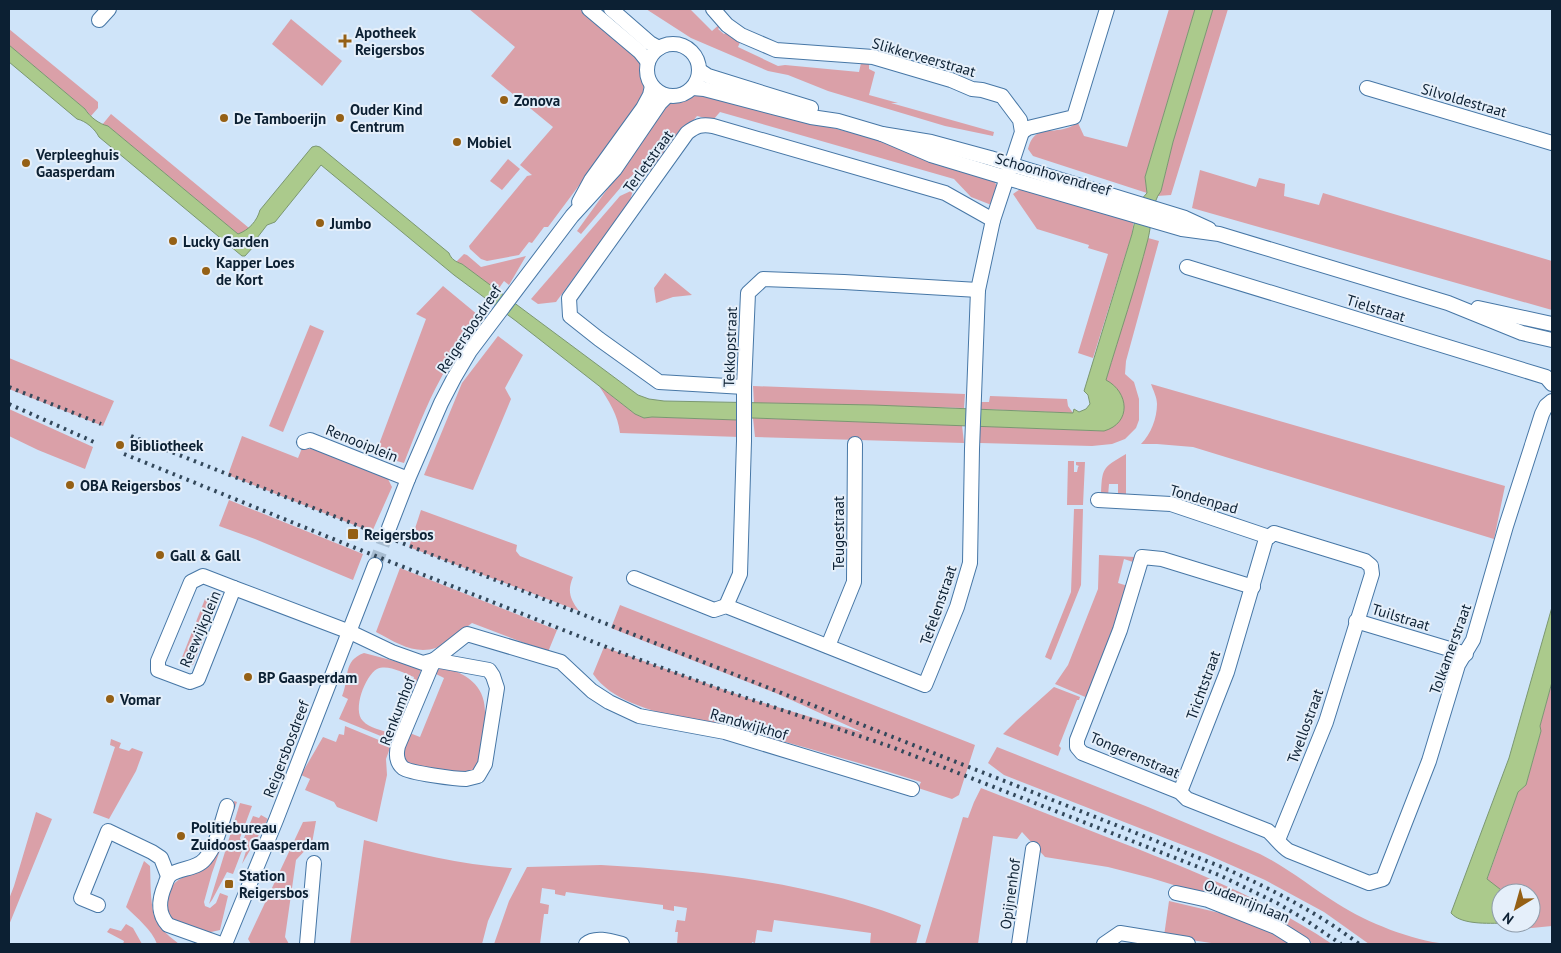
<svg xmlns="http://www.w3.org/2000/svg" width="1561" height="953" font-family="'PT Sans',sans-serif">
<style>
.green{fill:#daa0a8}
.water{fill:#abca8c;stroke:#7b9771}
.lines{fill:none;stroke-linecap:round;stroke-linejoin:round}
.minor-tunnel{stroke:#a8bdd1;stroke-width:14;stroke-dasharray:14 7;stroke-linecap:butt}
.minor-casing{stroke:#4777a6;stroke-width:16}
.minor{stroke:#fff;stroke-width:14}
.rail{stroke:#33485b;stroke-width:4;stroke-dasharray:2.5 5;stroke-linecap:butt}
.poi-dot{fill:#956015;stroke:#e5effa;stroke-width:2}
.labels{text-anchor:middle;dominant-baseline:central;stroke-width:4;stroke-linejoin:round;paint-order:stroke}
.poi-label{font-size:15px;font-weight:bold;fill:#0c2033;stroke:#e5effa;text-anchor:start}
.street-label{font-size:15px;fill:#0c2033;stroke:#e5effa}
</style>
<rect width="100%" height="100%" fill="#cfe4f9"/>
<g class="green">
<path d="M469,9H584L608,29L641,62L644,90L639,105L548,227H544L532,243L529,242L519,255L487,261L481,259L470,249L469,246L527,176L532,175L520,165L553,127L491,76L515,47Z"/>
<path d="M646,9H690L712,31L721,23L722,25L718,29L724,34L728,32L741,40L738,47L778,66L785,65L859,72L861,63L869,64V69L875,72L869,95L898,103H891L994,132L993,136L945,126L828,91L788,75L768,71L691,38Z"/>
<path d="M1169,9H1195L1145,177L1147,193L1033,156L1028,149C1034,125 1049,134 1067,128C1071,127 1075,124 1078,123L1084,136L1127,147Z"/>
<path d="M1213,9H1228L1171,195L1157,196L1161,191L1173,142Z"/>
<path d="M291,19L342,61L322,86L272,44Z"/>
<path d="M9,29L98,102V108L91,116L85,109L9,45Z"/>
<path d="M703,94L860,135L992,175L999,192L994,206L971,197L954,179L720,112L713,120L697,116L654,169L635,173L627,180L581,234L577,231L616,177L664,102Z"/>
<path d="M111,114L249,228L246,231L238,234L108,126L102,125Z"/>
<path d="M508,159L520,169L502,190L490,181Z"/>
<path d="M1200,170L1256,187L1259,178L1285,184L1284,196L1319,205L1323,193L1552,261V310L1192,208Z"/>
<path d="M1023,187L1134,218L1132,234L1093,358L1078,353L1108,254L1088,248L1089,245L1037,229L1013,194Z"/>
<path d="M633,190L630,201L556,302L538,304L531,299L620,196Z"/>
<path d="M1148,238L1159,241L1126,361L1125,374L1134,382L1139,399V420L1136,428L1125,439L1112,444L1092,446L980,443V426L1104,431L1106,380Z"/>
<path d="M464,254L467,255L481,267L526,256L509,285L504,281L497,291L462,264L456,262Z"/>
<path d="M665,273L692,295L673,297L656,303L654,288Z"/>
<path d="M443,286L478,315C472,339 452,356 441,378C426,405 415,435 404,463L375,455L426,319L416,314Z"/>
<path d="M310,325L324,331L283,432L269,426Z"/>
<path d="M498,336L523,355L505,388L511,399L473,490L424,475L462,383Z"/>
<path d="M9,358L114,401L103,426L9,389Z"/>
<path d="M1151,384L1505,486L1494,539L1193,447L1157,444H1141C1151,434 1157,418 1157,404C1157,397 1153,390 1151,384Z"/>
<path d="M599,386L635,414L644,418L652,417L737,420L740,437L620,433C618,415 609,401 599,386Z"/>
<path d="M753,386L965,394L964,408L754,403Z"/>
<path d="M990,396L1067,399L1068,406L1073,413L981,409V402H989Z"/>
<path d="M9,409L93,447L85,469L38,450L9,436Z"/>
<path d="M753,418L962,425L964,443L755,437Z"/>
<path d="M242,436L298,458L302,448L327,451L385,473L392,487L372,532L228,475Z"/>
<path d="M1126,454V496H1118V484H1109L1108,496H1101C1102,468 1102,468 1126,454Z"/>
<path d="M1068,461H1074V472H1077L1078,467L1079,466L1076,465V462H1085L1083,505H1067Z"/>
<path d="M229,500L363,554L353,580L255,539L219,526Z"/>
<path d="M1074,509H1083L1081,585L1051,660L1045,657L1071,592Z"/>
<path d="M421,510L517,545L516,551L520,556L573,577C567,591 570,599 579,611L409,547Z"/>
<path d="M1099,555L1135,557L1133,562L1124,559L1118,583L1128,586L1090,699L1055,684L1068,665L1098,589Z"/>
<path d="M400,568L557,630L548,652L472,623C465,628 458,634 451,640C423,660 402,646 376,632Z"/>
<path d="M205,599L218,602L193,665L181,660Z"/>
<path d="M620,605L975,745L959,795L952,799L918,788L921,782C860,763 800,745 738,730C703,721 666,718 632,703C617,697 602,687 593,674L604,647L750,699L864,733L778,694L611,628Z"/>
<path d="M364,653L406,664L421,670L415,687L411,686L414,677C403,673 388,664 377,669C365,676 352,710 363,721C369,728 383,730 391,734L394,727L396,728L393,738L394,739L393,741L339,719L348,699L342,696C350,678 342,661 364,653Z"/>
<path d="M440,665C481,679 490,694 483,737C481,751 480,763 474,775L426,768L405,763L401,745L407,732L420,737L444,678L436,674Z"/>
<path d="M1552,682V926L1510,930L1509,923H1531V893H1505L1487,880L1518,792L1526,785L1541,731L1540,726Z"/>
<path d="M1054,687L1080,697L1079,700H1077L1059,746L1061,748L1058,756L1003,734L1016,721Z"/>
<path d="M345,726L391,745L386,759L387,775L377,822L337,807L334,802L305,790L310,779L301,775L323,737L336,742L339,734L344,735Z"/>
<path d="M111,739L121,743L119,748L129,751L132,748L143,752L136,771L109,819L93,813L115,747L110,745Z"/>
<path d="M997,747L1148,807L1260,854C1288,868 1312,888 1338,904C1368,923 1411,940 1446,944H1369L1324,912L1265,880L1206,854L1004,775L988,763Z"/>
<path d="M981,788C1033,808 1085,829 1138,849C1206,876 1271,903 1332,944H1314L1209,896L1151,878L1108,867L1045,857L1022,832L1017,839L993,836L978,944H925L963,817L968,818L974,802Z"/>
<path d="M234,801L237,802L212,873L204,902L205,906L210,908L216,903L220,893L228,896L220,930L202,934L170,919C166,909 166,907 168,897C173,870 199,880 211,859C220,843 227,818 234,801Z"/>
<path d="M240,803L252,806L240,838L243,848L233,874L227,872L212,900L209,904Z"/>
<path d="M36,812L52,819L9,925V899L14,886Z"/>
<path d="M261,815L268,819L242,864L247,848L244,838L253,816L259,818Z"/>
<path d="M316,821L312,843L296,860L285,937L289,944H251L248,939L303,822Z"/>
<path d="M364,840C413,853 461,865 512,868L488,921L482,944H350Z"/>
<path d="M144,861L150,866C151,883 149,916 161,928C166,934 173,939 179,944H157C152,930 137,918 126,907Z"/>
<path d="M601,865C709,871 821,883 921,925L916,944H870L871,933L774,920L772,932L757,930L755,943L752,942V944H677L678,932H675L677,920L685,921L687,908L674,906V911L663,909V905L566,892L565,896L555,894V890L542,888L540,903L549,905L548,914H544L540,944H494L509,901L527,867Z"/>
<path d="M1169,901L1220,913L1274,931L1296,944H1218L1164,936Z"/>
<path d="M126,924L133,928L142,944H123L124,941L107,932L110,928L121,931Z"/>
</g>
<g class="water">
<path d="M1195,9H1213L1173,142L1161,191C1151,204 1152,223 1148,239C1136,286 1120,333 1106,380C1129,392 1132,423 1104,431L753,418L737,420L652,417L644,418L635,414L516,321L454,275L321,165L275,222L267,225L257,238L254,246L245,256H242L99,137C95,129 86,121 77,119L9,62V45L85,109C90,117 99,124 108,126L238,234C249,230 257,221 260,210L312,147L316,146L320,147L449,253C451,259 456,262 462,264L638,395L649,399L664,401L873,405L1073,413L1074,409L1079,412L1086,409L1090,404L1088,395L1084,391L1132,234L1139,202L1147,193L1145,177Z"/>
<path d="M1552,607V682L1540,726L1541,731L1526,785L1518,792L1487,879L1505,893H1501V923H1509C1493,923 1462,926 1451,913L1509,758Z"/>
</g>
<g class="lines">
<path class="minor-tunnel" d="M375,565L389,528"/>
<defs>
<g id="minor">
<path d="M589,9L640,52L648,62"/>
<path d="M611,9L650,43L659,48"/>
<path d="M99,20L109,9"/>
<circle cx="673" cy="70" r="26"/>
<path d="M699,70L708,76L811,108"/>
<path d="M693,88L704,89L811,117L838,121L882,134L931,142L990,158L1185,218L1209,229"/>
<path d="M1367,88L1552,143"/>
<path d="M1022,132L1028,128L1074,117L1107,9"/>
<path d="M882,134L931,155L1007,178L1182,229L1219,234L1448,303L1522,333L1552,340"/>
<path d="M579,202L591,180L643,108L650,95L652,86"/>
<path d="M1187,267L1546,377L1552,384"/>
<path d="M1478,308L1552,324"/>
<path d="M744,387L659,382L599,339L570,316L569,298L687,133C696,126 701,124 713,126L945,193L993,220"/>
<path d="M304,442L310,440L408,479"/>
<path d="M1098,500L1171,504L1269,537"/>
<path d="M389,528L408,479L441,403L454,378L470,351L572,216L615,169L660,103L667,96"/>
<path d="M203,576L234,588L198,679L190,682L158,670V661L191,582Z"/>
<path d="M634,578L714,610L726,606L925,685L957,607L970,563L972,449L978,290L993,220L1022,132L1020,120L1002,96L982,90L972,89L951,80L873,57L776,50L741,35L727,25L713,9"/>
<path d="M1253,587L1162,559L1142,557L1120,630L1077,740V747L1082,753L1180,792L1187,799L1268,831C1275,837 1282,847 1289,851L1369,883L1383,879L1429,761L1458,665L1473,640L1506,526L1542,414L1546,406L1552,401"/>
<path d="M234,588L350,632L392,652L423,663L434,660L467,634L561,662L592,691L609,702L639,716L725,732L912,789"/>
<path d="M726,606L740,574L744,441V387L748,293L763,279L844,282L978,290"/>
<path d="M1356,621L1466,654"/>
<path d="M828,646L854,582L855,444"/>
<path d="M434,660L489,670L493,676L497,688L485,764L478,776C474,777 470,778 466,779C456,779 410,773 403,768C396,762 396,754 398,746Z"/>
<path d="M1180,792L1227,672L1266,539L1274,533L1365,561L1371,566L1372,574L1326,722L1278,840"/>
<path d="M1176,893L1208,900L1276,927L1303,944"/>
<path d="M98,905L81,898L108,831L152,852L161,858L168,876"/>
<path d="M221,944L168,925C157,913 159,899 165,885C166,882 167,878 170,875C180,867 196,870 205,859C217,845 221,824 227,806"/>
<path d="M225,944L276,820L375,565"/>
<path d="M307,944L314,863"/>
<path d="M586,944C595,936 611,941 622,944"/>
<path d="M1019,944L1033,849"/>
<path d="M1104,944L1120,933L1188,944"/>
</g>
</defs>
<use href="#minor" class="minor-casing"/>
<use href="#minor" class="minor"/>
<g class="rail">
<path d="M9,387L101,424"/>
<path d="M9,404L94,442"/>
<path d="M131,436L1222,867C1271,889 1317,912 1359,944"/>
<path d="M124,454L353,547L624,654L720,689L889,746L1219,875L1277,903L1301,917L1341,944"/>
</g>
</g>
<g class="poi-dot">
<path d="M342.5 33.5h5v5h5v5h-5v5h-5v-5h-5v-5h5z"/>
<circle cx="504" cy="100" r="5"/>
<circle cx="224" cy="118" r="5"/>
<circle cx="340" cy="118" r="5"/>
<circle cx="457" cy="142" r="5"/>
<circle cx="26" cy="163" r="5"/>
<circle cx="320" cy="223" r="5"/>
<circle cx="173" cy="241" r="5"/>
<circle cx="206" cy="271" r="5"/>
<circle cx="120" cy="445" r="5"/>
<circle cx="70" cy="485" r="5"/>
<rect x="347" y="528" width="12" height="12" rx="2.5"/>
<circle cx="160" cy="555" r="5"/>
<circle cx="248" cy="677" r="5"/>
<circle cx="110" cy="699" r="5"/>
<circle cx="181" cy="836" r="5"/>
<rect x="224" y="879" width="10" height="10" rx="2.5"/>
</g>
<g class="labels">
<g class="poi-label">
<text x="355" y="32">Apotheek<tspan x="355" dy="17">Reigersbos</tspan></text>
<text x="514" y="100">Zonova</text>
<text x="350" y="109">Ouder Kind<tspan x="350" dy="17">Centrum</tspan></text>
<text x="234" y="118">De Tamboerijn</text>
<text x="467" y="142">Mobiel</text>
<text x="36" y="154">Verpleeghuis<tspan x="36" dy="17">Gaasperdam</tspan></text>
<text x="330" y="223">Jumbo</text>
<text x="183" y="241">Lucky Garden</text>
<text x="216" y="262">Kapper Loes<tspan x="216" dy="17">de Kort</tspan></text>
<text x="130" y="445">Bibliotheek</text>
<text x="80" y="485">OBA Reigersbos</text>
<text x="364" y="534">Reigersbos</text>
<text x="170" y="555">Gall &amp; Gall</text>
<text x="258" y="677">BP Gaasperdam</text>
<text x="120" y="699">Vomar</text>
<text x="191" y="827">Politiebureau<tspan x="191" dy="17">Zuidoost Gaasperdam</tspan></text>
<text x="239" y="875">Station<tspan x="239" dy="17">Reigersbos</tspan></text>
</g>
<g class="street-label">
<text transform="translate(924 57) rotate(16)">Slikkerveerstraat</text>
<text transform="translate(1464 100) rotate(16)">Silvoldestraat</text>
<text transform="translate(648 161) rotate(-54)">Terletstraat</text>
<text transform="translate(1053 174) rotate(16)">Schoonhovendreef</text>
<text transform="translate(1376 308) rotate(17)">Tielstraat</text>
<text transform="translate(469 329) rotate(-56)">Reigersbosdreef</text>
<text transform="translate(730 347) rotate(-88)">Tekkopstraat</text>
<text transform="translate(362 443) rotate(22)">Renooiplein</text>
<text transform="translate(1204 499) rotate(16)">Tondenpad</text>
<text transform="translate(838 533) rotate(-90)">Teugestraat</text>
<text transform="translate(938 605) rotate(-71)">Tefelenstraat</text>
<text transform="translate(1401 617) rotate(17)">Tuilstraat</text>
<text transform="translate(200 629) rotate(-67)">Reewijkplein</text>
<text transform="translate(1450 649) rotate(-70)">Tolkamerstraat</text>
<text transform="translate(1203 685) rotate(-70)">Trichtstraat</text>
<text transform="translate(397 711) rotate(-69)">Renkumhof</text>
<text transform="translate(749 724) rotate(16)">Randwijkhof</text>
<text transform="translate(1305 726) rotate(-70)">Twellostraat</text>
<text transform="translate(286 749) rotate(-69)">Reigersbosdreef</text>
<text transform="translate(1135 755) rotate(23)">Tongerenstraat</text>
<text transform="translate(1010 894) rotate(-82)">Opijnenhof</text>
<text transform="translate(1247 901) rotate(22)">Oudenrijnlaan</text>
</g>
</g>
<rect width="1561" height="953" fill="none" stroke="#0c2033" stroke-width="20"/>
<g transform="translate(1516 908) rotate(217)"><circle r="24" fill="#e5effa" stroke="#8e9caa"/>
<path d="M0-4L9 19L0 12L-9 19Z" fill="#956015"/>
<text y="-8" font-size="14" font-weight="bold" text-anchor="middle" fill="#0c2033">N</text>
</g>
</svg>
